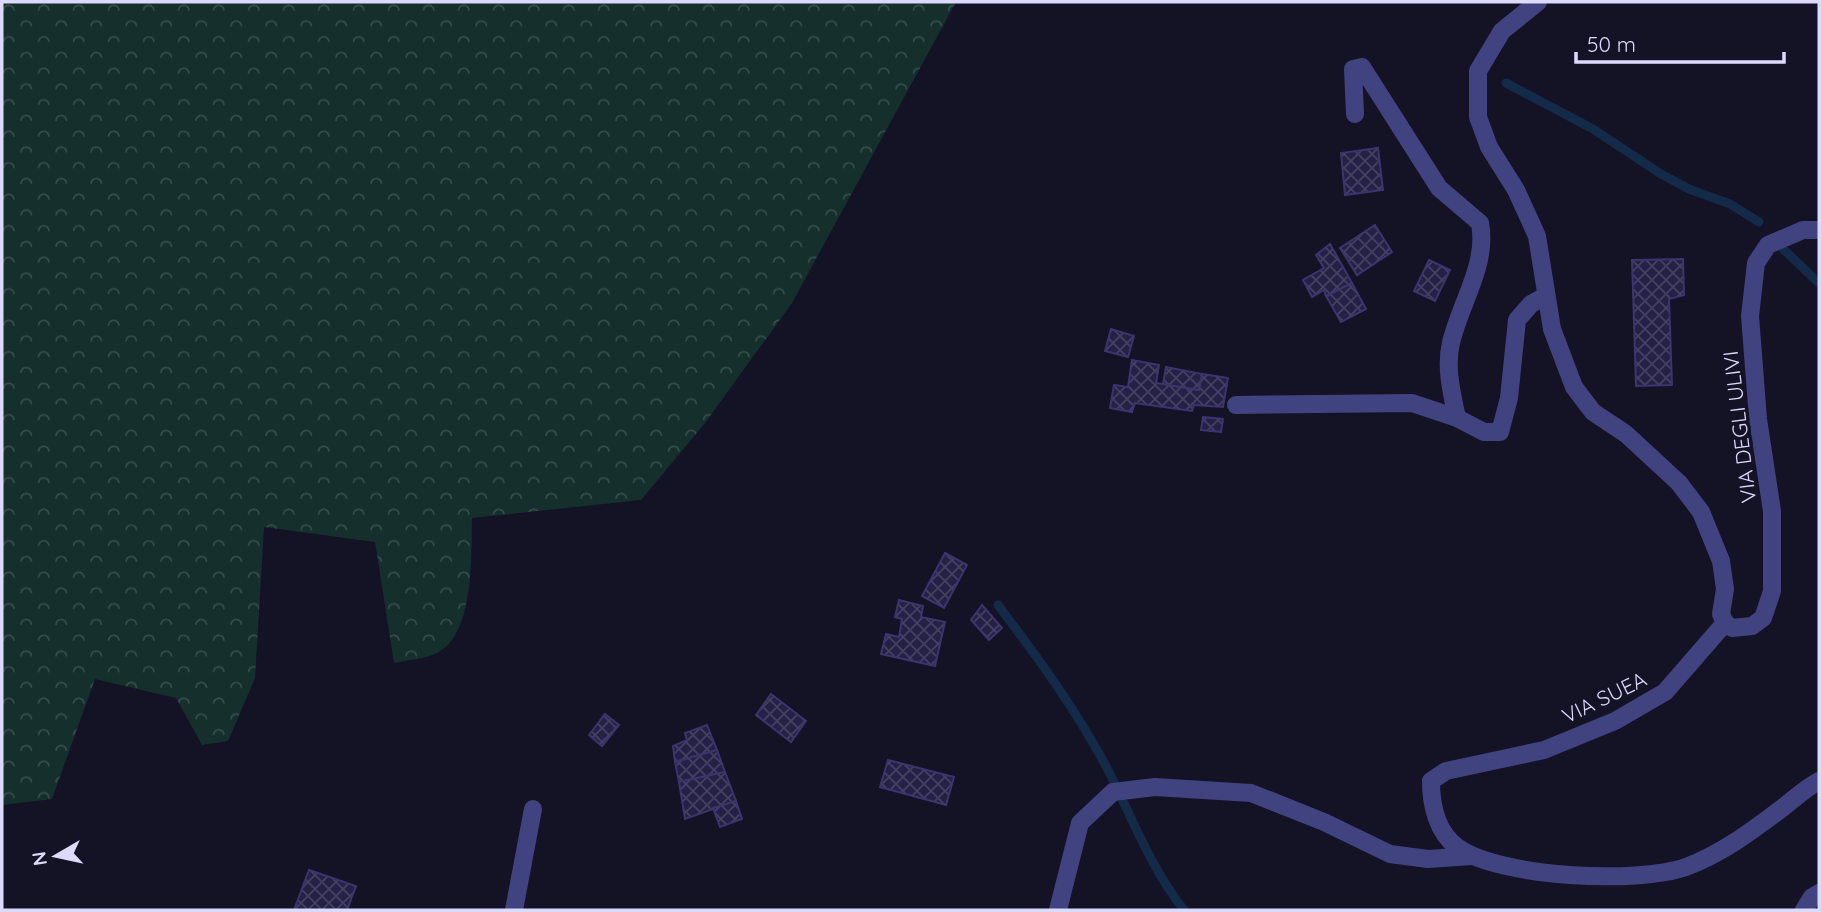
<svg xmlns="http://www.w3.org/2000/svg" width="1821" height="912" font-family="Quicksand,sans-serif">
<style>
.forest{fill:url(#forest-crowns)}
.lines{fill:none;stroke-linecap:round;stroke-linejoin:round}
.stream{stroke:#132a48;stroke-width:9}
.building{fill:url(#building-cross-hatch);stroke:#3c346e;stroke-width:2}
.street{stroke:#414280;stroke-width:18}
.labels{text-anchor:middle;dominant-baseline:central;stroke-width:7;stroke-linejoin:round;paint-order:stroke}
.street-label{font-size:21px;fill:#dcdafb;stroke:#141225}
</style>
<defs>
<pattern id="forest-crowns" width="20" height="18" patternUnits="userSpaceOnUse" patternTransform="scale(1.75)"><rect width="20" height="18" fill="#152f2d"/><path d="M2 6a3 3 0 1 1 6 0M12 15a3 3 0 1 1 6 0" fill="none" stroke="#364d4c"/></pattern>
<pattern id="building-cross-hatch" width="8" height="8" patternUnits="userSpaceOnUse" patternTransform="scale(1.75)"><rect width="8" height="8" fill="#252045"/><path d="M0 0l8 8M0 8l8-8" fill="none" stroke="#444061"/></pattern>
</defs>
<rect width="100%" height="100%" fill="#141225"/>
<path class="forest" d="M2,2H956L792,303L705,423L641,500L472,518C471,555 475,634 437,653C425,659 407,660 394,663L375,542L264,527L255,678L228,741L202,745L176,698L95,679L52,799L2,805Z"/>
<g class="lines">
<g class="stream">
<path d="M1506,83L1593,129L1661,174L1689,189L1730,204L1759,222"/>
<path d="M1783,249L1819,283"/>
<path d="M998,605C1038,658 1077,711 1108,770C1131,816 1152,870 1184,910"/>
</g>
</g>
<g class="building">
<path d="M1378,148L1383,190L1345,195L1341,153Z"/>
<path d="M1375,225L1392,252L1357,275L1340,248Z"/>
<path d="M1330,244L1352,283L1326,296L1324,290L1312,297L1303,280L1324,268L1316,255Z"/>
<path d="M1683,259L1684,295L1669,299L1672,385L1636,386L1632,260Z"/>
<path d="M1429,260L1450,270L1435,301L1414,291Z"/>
<path d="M1352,283L1366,309L1341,322L1326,296Z"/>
<path d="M1111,329L1134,336L1128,357L1105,351Z"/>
<path d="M1132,360L1159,365L1156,383L1163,384L1199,390L1202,374L1228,378L1223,407L1194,405L1192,411L1135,403L1132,412L1110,408L1114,385L1128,387Z"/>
<path d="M1166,367L1202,374L1199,390L1163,384Z"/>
<path d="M1203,417L1223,419L1221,432L1201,430Z"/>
<path d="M945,553L967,565L944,608L922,596Z"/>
<path d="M899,600L923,606L921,617L945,622L935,666L881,654L886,634L899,637L902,619L895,617Z"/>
<path d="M982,605L1002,628L989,640L971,620Z"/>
<path d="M771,694L806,721L791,742L756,715Z"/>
<path d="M605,714L619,725L602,746L589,735Z"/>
<path d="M707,725L717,750L675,762L673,746L687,740L685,733Z"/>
<path d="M717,750L725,772L679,782L675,762Z"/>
<path d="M888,760L954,777L946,805L880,787Z"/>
<path d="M725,772L736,801L685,819L679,782Z"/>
<path d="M736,801L742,819L720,827L713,808Z"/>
<path d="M309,870L356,886L347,910H294Z"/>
</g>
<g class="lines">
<g class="street">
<path d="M1538,2L1502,31L1478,71V117L1489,147L1516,190L1537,236L1552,329L1574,387L1593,412L1626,434L1679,483L1701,512L1721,561L1725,589L1721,614L1725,623L1665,692L1615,721L1544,750L1446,771L1431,781C1431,805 1437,832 1457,847C1500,878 1637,884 1686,867C1721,854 1752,831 1781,809C1793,800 1805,788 1819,781"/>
<path d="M1355,114L1353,69L1362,67L1439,188L1480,223C1488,265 1460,303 1451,343C1445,367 1452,394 1457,418"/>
<path d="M1236,405L1412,403L1457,418L1484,432H1500L1509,398L1517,320L1531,304L1546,296"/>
<path d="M1725,623L1732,628L1752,626L1763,618L1772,591V511L1758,419L1750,316L1756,263L1768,245L1803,230H1819"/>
<path d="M514,910L533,809"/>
<path d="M1058,910L1080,823L1113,792L1155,787L1251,793L1324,822L1390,854L1428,859L1472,856"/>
<path d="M1804,910L1812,897L1819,893"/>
</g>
</g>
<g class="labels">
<g class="street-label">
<text transform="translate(1739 427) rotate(-97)">VIA DEGLI ULIVI</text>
<text transform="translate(1604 697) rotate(-26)">VIA SUEA</text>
</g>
</g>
<rect width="1821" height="912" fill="none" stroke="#dcdafb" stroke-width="7"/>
<g transform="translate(56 856) rotate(261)" stroke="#141225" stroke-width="5" paint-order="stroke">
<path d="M0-5L12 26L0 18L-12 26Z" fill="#dcdafb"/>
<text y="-10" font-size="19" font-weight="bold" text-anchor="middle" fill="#dcdafb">N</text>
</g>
<path d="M1576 52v10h208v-10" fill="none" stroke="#dcdafb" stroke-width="3.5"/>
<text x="1587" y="52" font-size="21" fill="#dcdafb" stroke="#141225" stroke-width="5" paint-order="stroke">50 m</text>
</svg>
